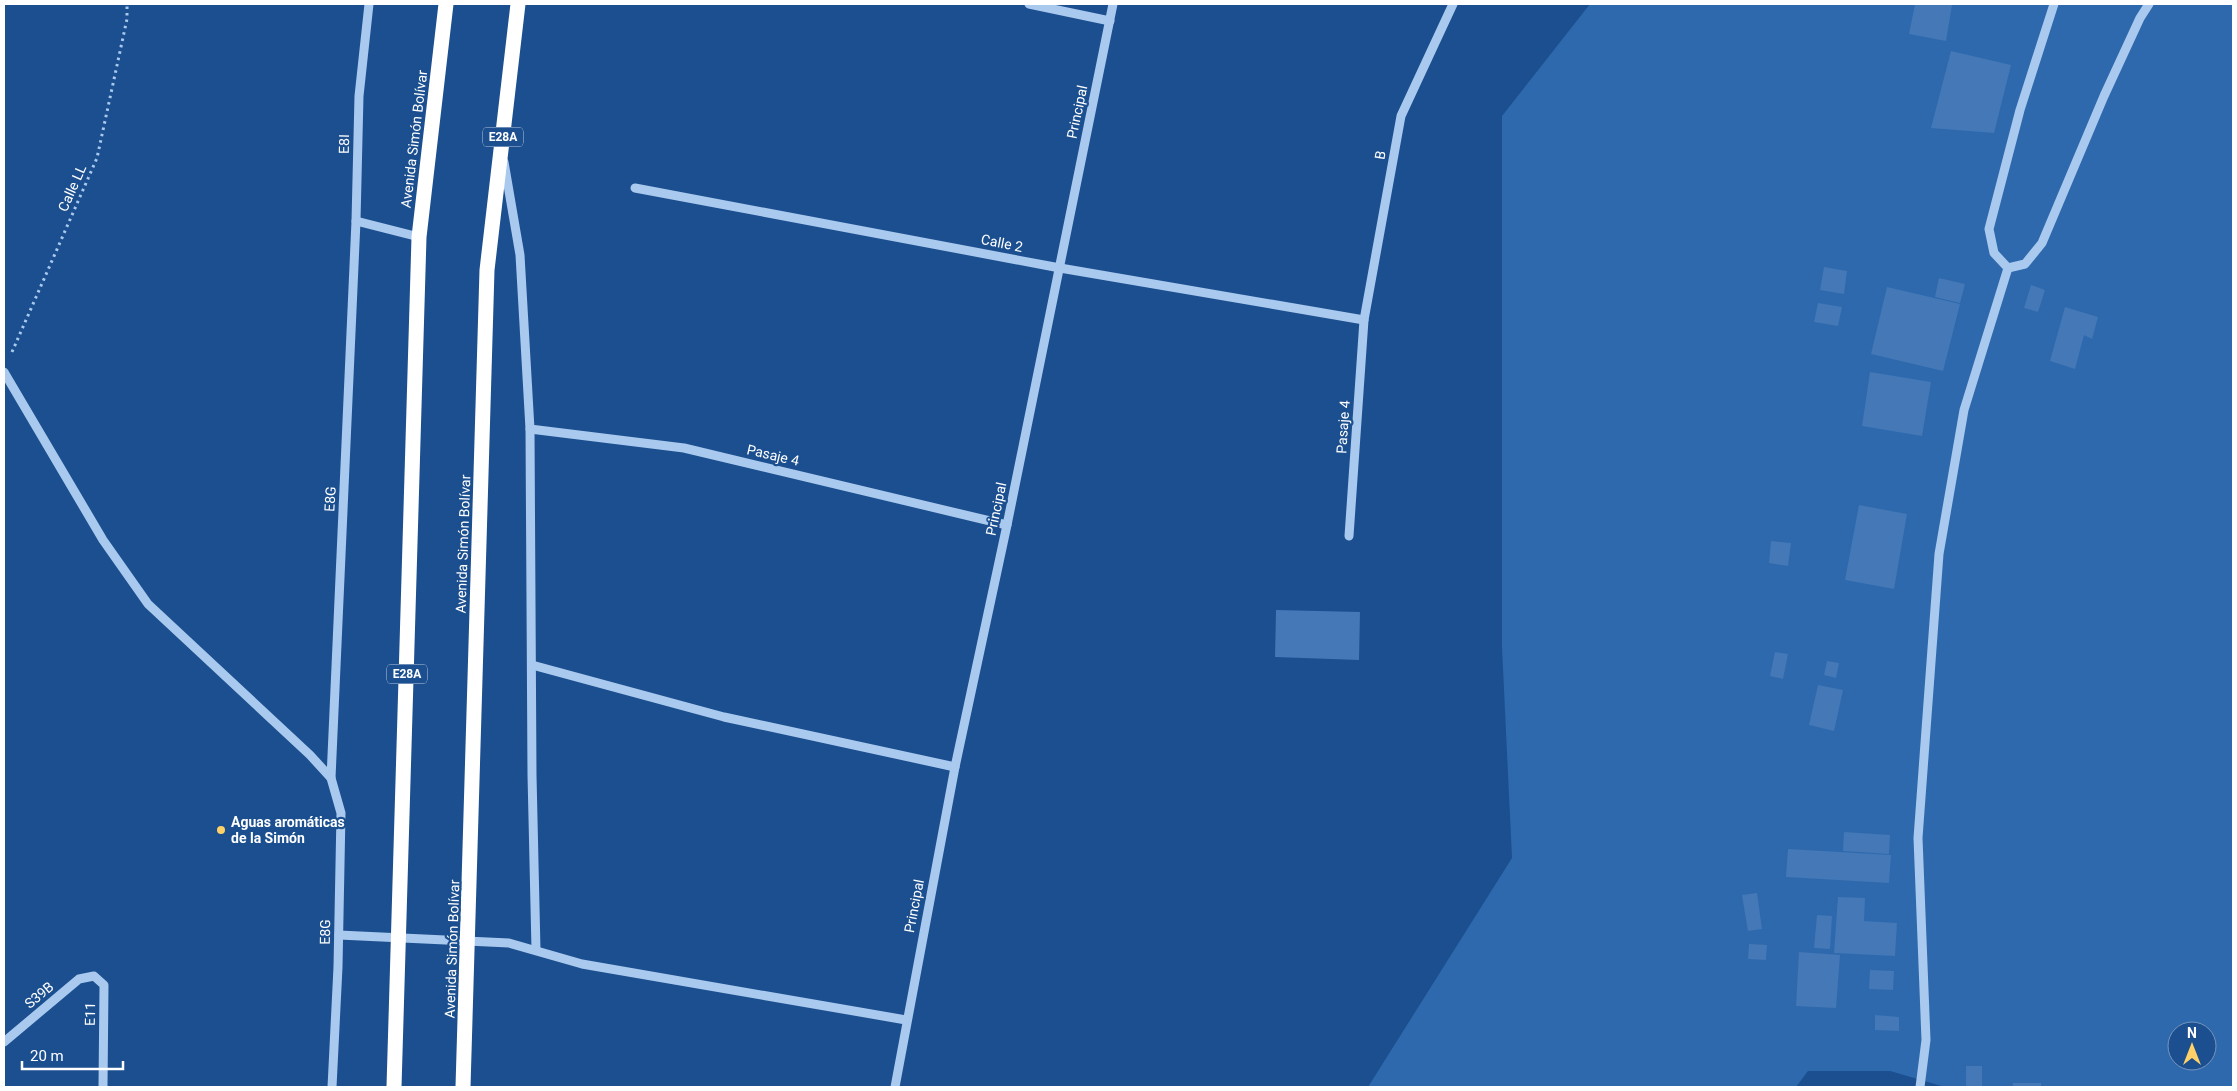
<svg xmlns="http://www.w3.org/2000/svg" width="2237" height="1091" font-family="Roboto,sans-serif">
<style>
.green{fill:#2e69ad;fill-rule:evenodd}
.building{fill:#4478b7}
.lines{fill:none;stroke-linecap:round;stroke-linejoin:round}
.path{stroke:#a9c9ee;stroke-width:3;stroke-dasharray:2.5 4;stroke-linecap:butt}
.minor{stroke:#a9c9ee;stroke-width:9}
.highway{stroke:#fff;stroke-width:15}
.poi-dot{fill:#ffd166;stroke:#1b4f8f;stroke-width:2}
.labels{text-anchor:middle;dominant-baseline:central;stroke-width:4.5;stroke-linejoin:round;paint-order:stroke}
.shield{fill:#1b4f8f;stroke:#bbcadd;stroke-width:1}
.shield-label{font-size:12px;font-weight:bold;fill:#fff}
.street-label{font-size:14px;fill:#fff;stroke:#1b4f8f}
.poi-label{font-size:14px;font-weight:bold;fill:#fff;stroke:#1b4f8f;text-anchor:start}
</style>
<rect width="100%" height="100%" fill="#1b4f8f"/>
<path class="green" d="M1590,4H2233V1087H1945L1890,1071H1808L1796,1087H1368L1512,858L1502,647V116ZM2177,1031H2207V1061H2177Z"/>
<g class="building">
<path d="M1915,4L1952,5L1946,41L1909,34Z"/>
<path d="M1951,51L2011,65L1994,133L1931,128Z"/>
<path d="M1824,267L1847,271L1844,294L1820,290Z"/>
<path d="M1939,278L1965,284L1960,303L1935,297Z"/>
<path d="M2031,285L2045,290L2038,312L2024,308Z"/>
<path d="M1887,287L1960,304L1943,371L1871,354Z"/>
<path d="M1818,303L1842,307L1838,326L1814,322Z"/>
<path d="M2065,307L2098,317L2092,339L2084,335L2075,369L2050,361Z"/>
<path d="M1870,372L1931,382L1922,436L1862,426Z"/>
<path d="M1859,505L1907,514L1894,589L1845,580Z"/>
<path d="M1771,541L1791,543L1788,566L1769,563Z"/>
<path d="M1276,610L1360,612L1359,660L1275,657Z"/>
<path d="M1775,652L1788,654L1783,679L1770,676Z"/>
<path d="M1827,661L1839,663L1836,678L1824,675Z"/>
<path d="M1818,685L1843,690L1834,731L1809,725Z"/>
<path d="M1844,832L1890,835L1889,854L1843,851Z"/>
<path d="M1788,849L1891,855L1889,883L1786,877Z"/>
<path d="M1757,893L1762,929L1748,931L1742,895Z"/>
<path d="M1838,897L1865,898L1864,921L1897,923L1895,956L1834,953Z"/>
<path d="M1817,915L1832,916L1830,949L1814,948Z"/>
<path d="M1749,944L1767,945L1766,960L1748,959Z"/>
<path d="M1799,952L1840,955L1836,1008L1796,1006Z"/>
<path d="M1870,970L1894,971L1893,990L1869,989Z"/>
<path d="M1875,1015L1899,1017V1031L1875,1030Z"/>
<rect x="1966" y="1066" width="16" height="21"/>
<rect x="2013" y="1083" width="28" height="4"/>
</g>
<g class="lines">
<path class="path" d="M12,352L97,158L127,19V4"/>
<g class="minor">
<path d="M1029,4L1110,21"/>
<path d="M504,162L520,255L530,429L532,775L536,950"/>
<path d="M635,188L1060,268L1364,320"/>
<path d="M356,221L419,237"/>
<path d="M2008,268L2025,264L2042,243L2104,96L2140,18L2149,4"/>
<path d="M2008,268L1994,253L1989,229L2020,110L2054,4"/>
<path d="M4,372L103,540L148,604L310,755L331,778L341,813L338,967L332,1087"/>
<path d="M530,429L684,448L1007,525"/>
<path d="M1349,536L1364,320L1401,116L1453,4"/>
<path d="M532,665L724,717L955,767"/>
<path d="M331,778L356,221L359,96L369,4"/>
<path d="M339,935L509,943L582,964L906,1020"/>
<path d="M4,1042L79,979L94,976L104,985L103,1087"/>
<path d="M895,1087L955,767L1007,525L1113,4"/>
<path d="M1920,1087L1926,1040L1918,838L1939,554L1964,410L2008,268"/>
</g>
<g class="highway">
<path d="M394,1087L419,237L446,4"/>
<path d="M463,1087L487,270L518,4"/>
</g>
</g>
<circle class="poi-dot" cx="221" cy="830" r="5"/>
<g class="labels">
<g class="shield">
<rect x="483" y="127.5" width="40" height="19" rx="4"/>
<rect x="387" y="664.5" width="40" height="19" rx="4"/>
</g>
<g class="shield-label">
<text x="503" y="137">E28A</text>
<text x="407" y="674">E28A</text>
</g>
<g class="street-label">
<text transform="translate(1077 112) rotate(-78)">Principal</text>
<text transform="translate(414 139) rotate(-83)">Avenida Simón Bolívar</text>
<text transform="translate(344 144) rotate(-89)">E8I</text>
<text transform="translate(1380 155) rotate(-80)">B</text>
<text transform="translate(72 188) rotate(-66)">Calle LL</text>
<text transform="translate(1002 243) rotate(11)">Calle 2</text>
<text transform="translate(1343 427) rotate(-86)">Pasaje 4</text>
<text transform="translate(773 455) rotate(13)">Pasaje 4</text>
<text transform="translate(330 499) rotate(-87)">E8G</text>
<text transform="translate(996 509) rotate(-78)">Principal</text>
<text transform="translate(463 544) rotate(-88)">Avenida Simón Bolívar</text>
<text transform="translate(914 906) rotate(-79)">Principal</text>
<text transform="translate(325 932) rotate(-89)">E8G</text>
<text transform="translate(452 949) rotate(-88)">Avenida Simón Bolívar</text>
<text transform="translate(39 995) rotate(-40)">S39B</text>
<text transform="translate(90 1014) rotate(-89)">E11</text>
</g>
<g class="poi-label">
<text x="231" y="822">Aguas aromáticas<tspan x="231" dy="16">de la Simón</tspan></text>
</g>
</g>
<rect width="2237" height="1091" fill="none" stroke="#ffffff" stroke-width="10"/>
<g transform="translate(2192 1046)"><circle r="24" fill="#1b4f8f" stroke="#7695bc"/>
<path d="M0-4L9 19L0 12L-9 19Z" fill="#ffd166"/>
<text y="-8" font-size="14" font-weight="bold" text-anchor="middle" fill="#ffffff">N</text>
</g>
<path d="M22 1061v8h101v-8" fill="none" stroke="#ffffff" stroke-width="2.5"/>
<text x="30" y="1061" font-size="15" fill="#ffffff" stroke="#1b4f8f" stroke-width="4" paint-order="stroke">20 m</text>
</svg>
